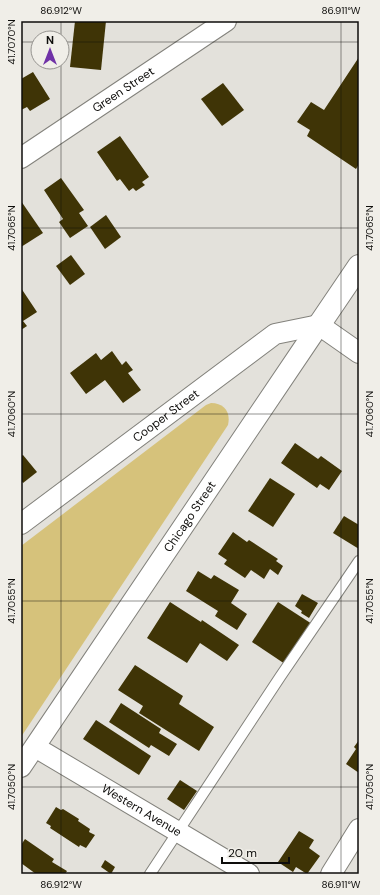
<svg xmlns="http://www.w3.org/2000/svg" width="380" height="895" font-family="'DM Sans',sans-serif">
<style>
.green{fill:#d6c27b}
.building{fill:#3f3406}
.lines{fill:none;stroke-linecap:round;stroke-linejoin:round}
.lane-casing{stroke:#83827c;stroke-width:12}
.street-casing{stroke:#83827c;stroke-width:22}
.secondary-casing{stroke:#83827c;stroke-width:24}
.lane{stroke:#fff;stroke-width:10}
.street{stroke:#fff;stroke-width:20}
.secondary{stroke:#fff;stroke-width:22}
.ticks{fill:none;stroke:#0e0d0b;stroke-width:1;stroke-opacity:0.45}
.labels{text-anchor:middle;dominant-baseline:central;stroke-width:4;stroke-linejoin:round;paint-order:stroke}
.street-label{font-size:12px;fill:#0e0d0b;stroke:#f0eee8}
.neatline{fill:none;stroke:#0e0d0b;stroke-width:1.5}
.ticks-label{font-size:10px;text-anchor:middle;fill:#0e0d0b}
</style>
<rect width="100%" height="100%" fill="#e3e1db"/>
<path class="green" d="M211,403C224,403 231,412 228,425L21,737V546L206,405Z"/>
<g class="building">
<path d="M75,21H106L101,70L70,67Z"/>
<path d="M359,57V164L356,169L307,136L310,130L297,122L311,102L324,110Z"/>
<path d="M33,72L50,99L30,111L27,107L21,110V79Z"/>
<path d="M223,83L244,110L222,126L201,99Z"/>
<path d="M120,136L149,177L142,182L145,185L136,191L133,188L129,191L120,179L117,181L97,152Z"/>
<path d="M61,178L84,210L79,213L88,226L70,238L59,222L63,219L44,190Z"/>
<path d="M21,201L43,233L21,247Z"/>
<path d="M106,215L121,237L105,249L90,227Z"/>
<path d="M71,255L85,274L70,285L56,266Z"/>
<path d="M21,288L37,312L23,321L27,326L21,330Z"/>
<path d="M112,351L122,365L126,361L133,370L128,373L141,390L123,403L105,380L86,394L70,373L96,353L101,360Z"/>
<path d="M295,443L318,459L321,456L342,471L329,490L320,484L317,488L281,463Z"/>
<path d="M23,455L37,472L23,483L21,480V456Z"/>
<path d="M270,478L295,494L273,527L248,511Z"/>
<path d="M344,516L359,525V549L333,533Z"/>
<path d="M233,532L247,542L249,540L278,559L276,561L283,566L278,575L270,569L264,579L251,570L245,578L224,564L227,560L218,554Z"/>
<path d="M198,571L211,579L214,575L239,590L231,603L247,614L237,630L215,616L218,611L186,591Z"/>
<path d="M302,594L318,603L309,618L301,613L302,611L295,606Z"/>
<path d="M170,602L201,622L202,620L239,645L227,661L200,643L187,663L147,638Z"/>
<path d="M278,602L312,624L285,664L252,642Z"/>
<path d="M135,665L183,696L179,704L214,727L199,751L139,713L143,706L118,690Z"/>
<path d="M121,703L161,729L159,733L177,744L169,756L151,745L149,748L109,722Z"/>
<path d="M96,720L151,756L139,775L83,739Z"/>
<path d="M359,740V773L346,764L356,749L354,747Z"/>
<path d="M180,780L197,791L184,810L167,799Z"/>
<path d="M56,807L61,810L63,809L79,819L78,821L90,829L89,832L95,835L86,848L80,845L79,847L50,828L51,826L46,823Z"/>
<path d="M299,831L314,840L309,848L320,856L307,874L296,867L293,872L278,862Z"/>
<path d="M25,839L54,859L52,862L67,871L65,874H36L21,863V845Z"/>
<path d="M105,860L115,867L111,874L101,867Z"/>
</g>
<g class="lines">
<defs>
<path id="lane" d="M150,874L280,677L359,561"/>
<g id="street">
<path id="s1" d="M21,158L226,21"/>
<path d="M319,325L359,353"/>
<path id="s2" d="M21,524L275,334L319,325"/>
<path id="s3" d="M35,747L249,874"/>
<path id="s4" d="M21,767L319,325"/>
<path d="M331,874L359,829"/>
</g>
<path id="secondary" d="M319,325L359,266"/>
</defs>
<use href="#lane" class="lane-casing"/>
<use href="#street" class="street-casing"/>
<use href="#secondary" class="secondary-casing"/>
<use href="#lane" class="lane"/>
<use href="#street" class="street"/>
<use href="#secondary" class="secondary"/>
</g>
<path class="ticks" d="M61,21V38M341,21V874M21,42H38M62,42H359M61,62V874M21,228H359M21,414H359M21,601H359M21,787H359"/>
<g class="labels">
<g class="street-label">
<text stroke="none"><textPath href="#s1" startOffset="123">Green Street</textPath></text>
<text stroke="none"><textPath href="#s2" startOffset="181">Cooper Street</textPath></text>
<text stroke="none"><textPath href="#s4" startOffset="302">Chicago Street</textPath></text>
<text stroke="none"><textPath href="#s3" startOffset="124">Western Avenue</textPath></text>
</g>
</g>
<rect width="380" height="895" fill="none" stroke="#f0eee8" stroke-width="44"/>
<g transform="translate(50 50)"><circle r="19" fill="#f0eee8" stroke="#969490"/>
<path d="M0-3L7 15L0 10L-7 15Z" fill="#7032a7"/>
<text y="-6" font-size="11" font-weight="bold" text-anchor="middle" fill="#0e0d0b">N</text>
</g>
<path d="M222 857v6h67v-6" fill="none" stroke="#0e0d0b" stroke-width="2"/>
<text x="228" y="857" font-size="12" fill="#0e0d0b" stroke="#f0eee8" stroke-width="3" paint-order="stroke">20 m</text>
<rect x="22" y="22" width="336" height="851" class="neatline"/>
<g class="ticks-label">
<text x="61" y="14">86.912°W</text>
<text x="341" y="14">86.911°W</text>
<text transform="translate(11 42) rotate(-90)" y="4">41.7070°N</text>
<text transform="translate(11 228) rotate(-90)" y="4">41.7065°N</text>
<text transform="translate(369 228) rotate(-90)" y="4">41.7065°N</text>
<text transform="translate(11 414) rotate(-90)" y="4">41.7060°N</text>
<text transform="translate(369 414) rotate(-90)" y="4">41.7060°N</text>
<text transform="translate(11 601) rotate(-90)" y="4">41.7055°N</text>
<text transform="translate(369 601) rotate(-90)" y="4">41.7055°N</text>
<text transform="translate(11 787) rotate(-90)" y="4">41.7050°N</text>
<text transform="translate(369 787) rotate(-90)" y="4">41.7050°N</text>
<text x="61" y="888">86.912°W</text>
<text x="341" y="888">86.911°W</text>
</g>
</svg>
